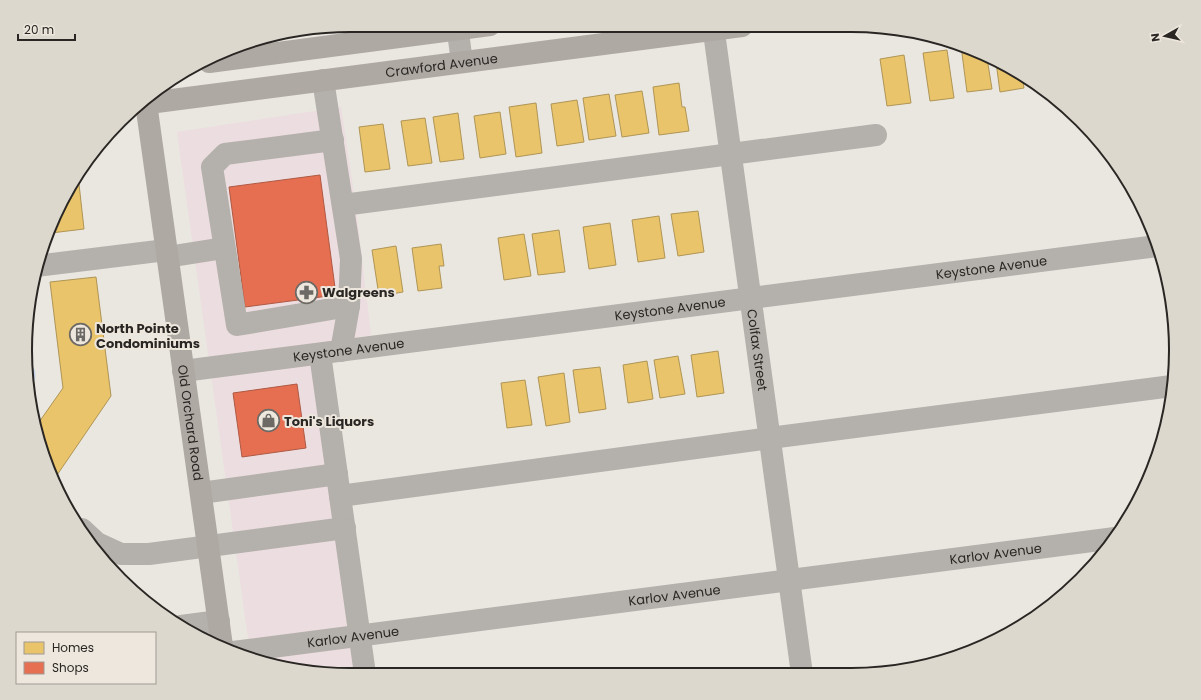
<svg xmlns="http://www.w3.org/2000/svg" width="1201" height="700" font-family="Poppins,sans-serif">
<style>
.commercial{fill:#ecdde0}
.water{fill:#c1d2e8}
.homes{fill:#e9c46a;stroke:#af9555}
.shops{fill:#e76f51;stroke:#ae5943}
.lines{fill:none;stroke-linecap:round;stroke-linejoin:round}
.minor{stroke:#b4b0ab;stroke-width:22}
.major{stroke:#aea9a3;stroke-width:22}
.labels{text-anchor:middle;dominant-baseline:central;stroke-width:4;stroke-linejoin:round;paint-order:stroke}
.street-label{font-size:13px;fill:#292623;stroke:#ede7dd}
.poi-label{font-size:13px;font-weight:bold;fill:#292623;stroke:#ede7dd;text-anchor:start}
.rim{fill:none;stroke:#292623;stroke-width:2}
</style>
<rect width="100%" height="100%" fill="#eae6e0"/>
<path class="commercial" d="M341,107L355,200L371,335L309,346L360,674H329L251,659L177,132Z"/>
<path class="water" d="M27,362C38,368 37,378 31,387Z"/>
<g class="homes">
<path d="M961,46H963L987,58L992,89L967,92Z"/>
<path d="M947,50L954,98L930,101L923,53Z"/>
<path d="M904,55L911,103L887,106L880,59Z"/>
<path d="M996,62L1022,75L1024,88L1000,92Z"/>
<path d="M679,83L682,107H685L689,131L659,135L653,87Z"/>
<path d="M642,91L649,133L622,137L615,95Z"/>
<path d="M609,94L616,136L589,140L583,98Z"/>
<path d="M577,100L584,142L557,146L551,104Z"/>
<path d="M536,103L542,153L516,157L509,107Z"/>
<path d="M500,112L506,154L480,158L474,116Z"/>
<path d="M458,113L464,159L440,162L433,117Z"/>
<path d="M425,118L432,163L408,166L401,121Z"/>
<path d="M383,124L390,169L365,172L359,127Z"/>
<path d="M78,175L84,229L51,233L77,175Z"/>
<path d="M698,211L704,252L678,256L671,214Z"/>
<path d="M659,216L665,258L638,262L632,220Z"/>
<path d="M610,223L616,265L589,269L583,227Z"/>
<path d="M559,230L565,272L538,275L532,234Z"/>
<path d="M524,234L531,276L504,280L498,238Z"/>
<path d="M441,244L444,266H439L442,288L418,291L412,248Z"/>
<path d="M396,246L403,292L379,296L372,250Z"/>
<path d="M96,277L111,396L55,478L42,455L37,425L63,388L50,282Z"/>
<path d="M718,351L724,393L697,397L691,355Z"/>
<path d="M678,356L685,394L660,398L654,360Z"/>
<path d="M647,361L653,399L628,403L623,365Z"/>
<path d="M600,367L606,409L579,413L573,370Z"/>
<path d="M564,373L570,422L546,426L538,377Z"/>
<path d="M525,380L532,425L507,428L501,383Z"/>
</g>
<g class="shops">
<path d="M320,175L336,295L245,307L229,187Z"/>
<path d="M297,384L306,448L242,457L233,393Z"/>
</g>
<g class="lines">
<g class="minor">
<path d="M457,25L462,62"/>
<path id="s1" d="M713,25L802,674"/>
<path d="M323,80L351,259L349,306L341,351"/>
<path d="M333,140L225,154L212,167L237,325L349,306"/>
<path d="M343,205L876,135"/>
<path d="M167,257L224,248"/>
<path d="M36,266L166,250"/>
<path d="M320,354L365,674"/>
<path id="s2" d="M183,371L1157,246"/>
<path d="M201,493L337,474"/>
<path d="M340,496L770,438L1172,386"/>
<path d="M82,529L97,543L121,554H149L345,528"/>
<path d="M181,626L219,621"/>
<path id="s3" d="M233,652L1115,538"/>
</g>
<g class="major">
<path d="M209,62L490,25"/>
<path id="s4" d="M148,96L146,103L222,646"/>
<path id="s5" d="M141,104L742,26"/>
</g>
</g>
<defs>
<symbol id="pharmacy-ring" viewBox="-11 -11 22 22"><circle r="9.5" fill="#ede7dd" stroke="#6d6965" stroke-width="1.5"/><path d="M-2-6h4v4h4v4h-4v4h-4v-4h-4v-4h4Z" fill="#6d6965"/></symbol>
<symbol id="building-ring" viewBox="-11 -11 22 22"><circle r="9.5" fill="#ede7dd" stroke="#6d6965" stroke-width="1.5"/><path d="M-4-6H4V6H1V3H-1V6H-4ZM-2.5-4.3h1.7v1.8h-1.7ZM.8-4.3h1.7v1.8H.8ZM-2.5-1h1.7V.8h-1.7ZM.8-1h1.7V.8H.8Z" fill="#6d6965"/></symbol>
<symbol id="shop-ring" viewBox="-11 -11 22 22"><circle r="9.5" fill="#ede7dd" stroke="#6d6965" stroke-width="1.5"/><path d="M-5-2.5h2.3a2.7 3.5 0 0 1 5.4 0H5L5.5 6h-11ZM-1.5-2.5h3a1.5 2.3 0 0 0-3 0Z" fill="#6d6965"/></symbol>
</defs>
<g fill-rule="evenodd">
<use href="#pharmacy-ring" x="294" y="280" width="25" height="25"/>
<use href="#building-ring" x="68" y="322" width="25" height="25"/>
<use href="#shop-ring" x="256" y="408" width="25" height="25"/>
</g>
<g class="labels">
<g class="street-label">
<text stroke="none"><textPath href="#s5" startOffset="303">Crawford Avenue</textPath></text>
<text stroke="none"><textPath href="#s2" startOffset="815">Keystone Avenue</textPath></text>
<text stroke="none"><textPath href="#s2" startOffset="491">Keystone Avenue</textPath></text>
<text stroke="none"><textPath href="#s2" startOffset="167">Keystone Avenue</textPath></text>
<text stroke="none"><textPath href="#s1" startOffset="328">Colfax Street</textPath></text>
<text stroke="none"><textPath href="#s4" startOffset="330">Old Orchard Road</textPath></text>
<text stroke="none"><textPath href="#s3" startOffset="769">Karlov Avenue</textPath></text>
<text stroke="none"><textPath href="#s3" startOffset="445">Karlov Avenue</textPath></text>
<text stroke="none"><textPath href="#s3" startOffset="121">Karlov Avenue</textPath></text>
</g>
<g class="poi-label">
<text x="322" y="292">Walgreens</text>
<text x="96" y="328">North Pointe<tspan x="96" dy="15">Condominiums</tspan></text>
<text x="284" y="421">Toni's Liquors</text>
</g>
</g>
<path d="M0 0H1201V700H0ZM350 32H851A318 318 0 0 1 1169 350V350A318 318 0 0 1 851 668H350A318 318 0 0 1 32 350V350A318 318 0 0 1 350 32Z" fill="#ddd8ce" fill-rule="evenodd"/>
<path class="rim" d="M350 32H851A318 318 0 0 1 1169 350V350A318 318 0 0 1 851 668H350A318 318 0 0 1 32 350V350A318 318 0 0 1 350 32Z"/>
<rect x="16" y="632" width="140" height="52" fill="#ede7dd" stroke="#9f9a93"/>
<rect x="24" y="642" width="20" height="12" fill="#e9c46a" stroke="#9f9a93"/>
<text x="52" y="652" font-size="12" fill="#292623">Homes</text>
<rect x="24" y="662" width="20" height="12" fill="#e76f51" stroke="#9f9a93"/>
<text x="52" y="672" font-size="12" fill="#292623">Shops</text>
<g transform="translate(1165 36) rotate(262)" stroke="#ede7dd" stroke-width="3" paint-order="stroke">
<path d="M0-3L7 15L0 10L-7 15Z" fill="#292623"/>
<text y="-6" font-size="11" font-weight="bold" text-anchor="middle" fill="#292623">N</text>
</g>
<path d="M18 34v6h57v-6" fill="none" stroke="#292623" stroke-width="2"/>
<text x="24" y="34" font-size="12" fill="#292623" stroke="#ede7dd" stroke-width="3" paint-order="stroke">20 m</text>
</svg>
